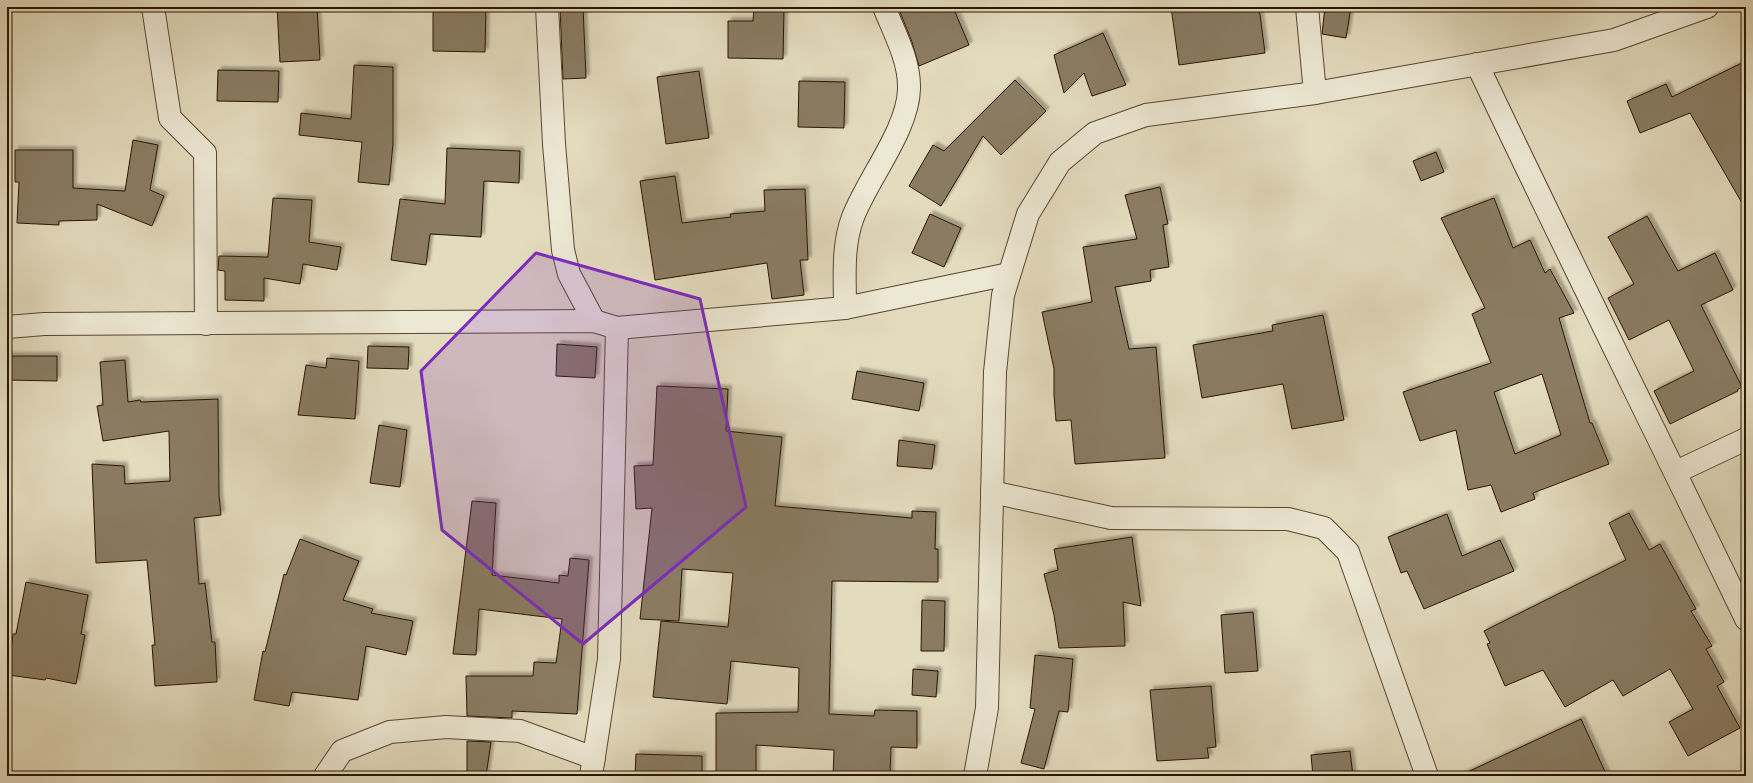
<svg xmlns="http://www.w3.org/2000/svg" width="1753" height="783" font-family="'Old Standard TT',serif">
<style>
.building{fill:#8a7b63;stroke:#2a1402;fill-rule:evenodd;filter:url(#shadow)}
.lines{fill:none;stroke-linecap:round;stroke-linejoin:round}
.minor-casing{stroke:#584631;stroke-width:24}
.minor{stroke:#ede8d4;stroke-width:22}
.marked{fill:#7b2cbf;fill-opacity:0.2;stroke:#7b2cbf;stroke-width:3;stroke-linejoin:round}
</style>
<defs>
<filter id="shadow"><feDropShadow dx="3.5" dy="-3.5" stdDeviation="1" flood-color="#0004"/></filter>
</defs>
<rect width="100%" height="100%" fill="#e3dbbd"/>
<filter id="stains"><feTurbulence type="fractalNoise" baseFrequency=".005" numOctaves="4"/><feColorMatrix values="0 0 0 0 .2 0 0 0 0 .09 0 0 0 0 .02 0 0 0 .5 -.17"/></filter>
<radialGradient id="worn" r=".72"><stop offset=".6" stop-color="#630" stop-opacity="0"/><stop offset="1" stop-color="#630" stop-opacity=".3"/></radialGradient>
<g class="building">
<path d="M277,7H317L320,60L280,62Z"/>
<path d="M433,7H486L485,52L433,51Z"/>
<path d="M560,7H583L586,78L563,79Z"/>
<path d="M754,7H784L783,59L728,58V21H753Z"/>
<path d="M898,7H953L969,45L919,66L912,42Z"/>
<path d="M1171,7H1259L1265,53L1179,65Z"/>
<path d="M1325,7H1351L1346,38L1322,34Z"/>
<path d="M1103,33L1126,85L1092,96L1084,73L1064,93L1054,55Z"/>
<path d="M1746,61V210L1690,113L1640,133L1627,101L1666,84L1672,97Z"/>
<path d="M354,65L393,67V144L389,185L358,182L362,142L299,135L301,113L351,119Z"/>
<path d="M218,70L279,71L278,102L217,101Z"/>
<path d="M699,71L709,138L666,144L657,77Z"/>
<path d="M1015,80L1046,111L1001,155L983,136L941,206L909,186L933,145L944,151Z"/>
<path d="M799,81L845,82L844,128L798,127Z"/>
<path d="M133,140L158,145L150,190L164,196L152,226L97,204V220L59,221V225L17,223L19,182H15V150H73V188L125,191Z"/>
<path d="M447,148L520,151L519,183L484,181L481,237L430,234L426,265L391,260L400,199L445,204Z"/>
<path d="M1436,152L1444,172L1421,181L1413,161Z"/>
<path d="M675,176L682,223L731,217L730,214L765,211L764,190L805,189L808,260H800L804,295L772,299L767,263L655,280L640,181Z"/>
<path d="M1160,187L1168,224L1163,225L1169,267L1150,270L1151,281L1115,287L1129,349L1156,347L1165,458L1075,464L1071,420L1056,421L1054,395V369L1042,312L1092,302L1083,247L1137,239L1125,195Z"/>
<path d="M273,198L312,200L309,242L341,247L337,270L303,264L300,284L264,278V301L225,300V271L218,270L219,256L268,257Z"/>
<path d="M1494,198L1513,248L1530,240L1545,273L1550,269L1574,313L1559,318L1590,423H1592L1609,464L1533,493L1535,499L1501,512L1491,485L1468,490L1456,430L1420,441L1403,392L1491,363L1472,314L1485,308L1441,218ZM1542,374L1561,435L1515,454L1494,392Z"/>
<path d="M930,214L961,228L944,267L912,253Z"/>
<path d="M1647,216L1678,271L1715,253L1733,290L1701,305L1742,387L1737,390L1738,391L1670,424L1654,391L1694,371L1669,320L1629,340L1608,298L1634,284L1608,237Z"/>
<path d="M1323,315L1344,420L1292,429L1283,384L1202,398L1193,345L1273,331L1272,325Z"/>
<path d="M557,344L597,347L595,378L556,376Z"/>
<path d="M368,346L409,347L408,369L367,368Z"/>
<path d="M7,356H57V381L7,380Z"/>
<path d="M327,358L359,361L355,419L298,415L306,365L326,368Z"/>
<path d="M125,360L128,402L140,400L141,402L218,399L219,495L221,515L194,518L199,584L205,583L212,642H215L217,682L155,686L152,645H155L147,560L96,563L92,464L124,466L125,484L170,481L169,431L103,441L97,406L103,405L100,362Z"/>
<path d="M857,371L924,383L919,411L852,399Z"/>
<path d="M657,386L728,389L726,431L782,437L775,506L912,518V511L936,512L935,549H938V582L832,581L829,714L874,716L875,710L917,711V748L891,747L890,776H833L834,750L756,745V776H716V713L798,712L799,668L731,661L727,704L653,697L661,621L728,627L733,573L682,569L679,621L640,619L652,508L636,509L634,466L653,465Z"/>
<path d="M379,425L407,430L400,487L370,483Z"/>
<path d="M899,440L935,445L932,469L897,466Z"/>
<path d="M472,501L496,503L492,575L559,583V575L568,576L570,558L589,560L577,714L512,711V718L467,716L466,676H533L534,662L556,663L562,619L479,609L476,655L453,654Z"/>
<path d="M1629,513L1649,550L1660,544L1696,609L1691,611L1712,646L1706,649L1724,682L1717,686L1740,728L1688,756L1669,722L1693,709L1670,669L1623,696L1613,680L1565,707L1543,670L1505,686L1487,644L1490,643L1484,631L1626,560L1609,523Z"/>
<path d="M1447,514L1462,556L1500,540L1514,571L1424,609L1407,571L1401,573L1388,537Z"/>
<path d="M1132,537L1141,606L1123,602L1125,646L1059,648L1054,615L1044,574L1058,570L1054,549Z"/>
<path d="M300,539L359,561L343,600L373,609L371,613L413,621L406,655L366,646L358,700L292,692L289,706L254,700L263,651L265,652L284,574L286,575Z"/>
<path d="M26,582L88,595L81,634L85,635L76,684L46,678L45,680L8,675L13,634H16Z"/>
<path d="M922,600L945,601L944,651H921Z"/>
<path d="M1253,612L1258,671L1225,673L1221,615Z"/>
<path d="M1035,655L1073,659L1068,712L1059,711L1044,769L1021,763L1035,709L1030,708Z"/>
<path d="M913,669L938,671L936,697L912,695Z"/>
<path d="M1211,686L1216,747L1207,748L1209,758L1157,761L1150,690Z"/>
<path d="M1581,719L1607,776H1459Z"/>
<path d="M467,741L491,742L486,776H467Z"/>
<path d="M1350,751L1353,776H1313L1311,755Z"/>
<path d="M636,754L702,756V776H635Z"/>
</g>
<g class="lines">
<defs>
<g id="minor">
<path d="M153,7L170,118L205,153L206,324"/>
<path d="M547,7L554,144L563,250L569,274L594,321"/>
<path d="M1307,7L1315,93"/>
<path d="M1477,64C1565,250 1657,434 1746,619"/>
<path d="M845,308C845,277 842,246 853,217C868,178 908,130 909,89C910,61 894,32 884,7"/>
<path d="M7,327L44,324L594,321L617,328L845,308L1009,274"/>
<path d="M1676,472L1746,439"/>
<path d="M992,492L1111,518L1288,519L1324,528L1348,552L1427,776"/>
<path d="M325,776L342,751L390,732L446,727L520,731L594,758"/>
<path d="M591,776L609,659L617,328"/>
<path d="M975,776L987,708L995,372L1003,295L1028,214L1060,162L1095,133L1146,115L1315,93L1614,40L1707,7"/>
</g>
</defs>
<use href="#minor" class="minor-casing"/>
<use href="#minor" class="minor"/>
</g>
<path class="marked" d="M536,253L700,299L746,507L583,644L442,530L421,371Z"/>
<rect width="1753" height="783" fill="none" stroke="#e3dbbd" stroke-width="24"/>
<rect x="8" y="8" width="1737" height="767" fill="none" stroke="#2a1402" stroke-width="2"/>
<rect x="12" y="12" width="1729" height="759" fill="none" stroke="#2a1402"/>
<rect width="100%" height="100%" filter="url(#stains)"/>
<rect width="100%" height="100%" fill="url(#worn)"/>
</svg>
